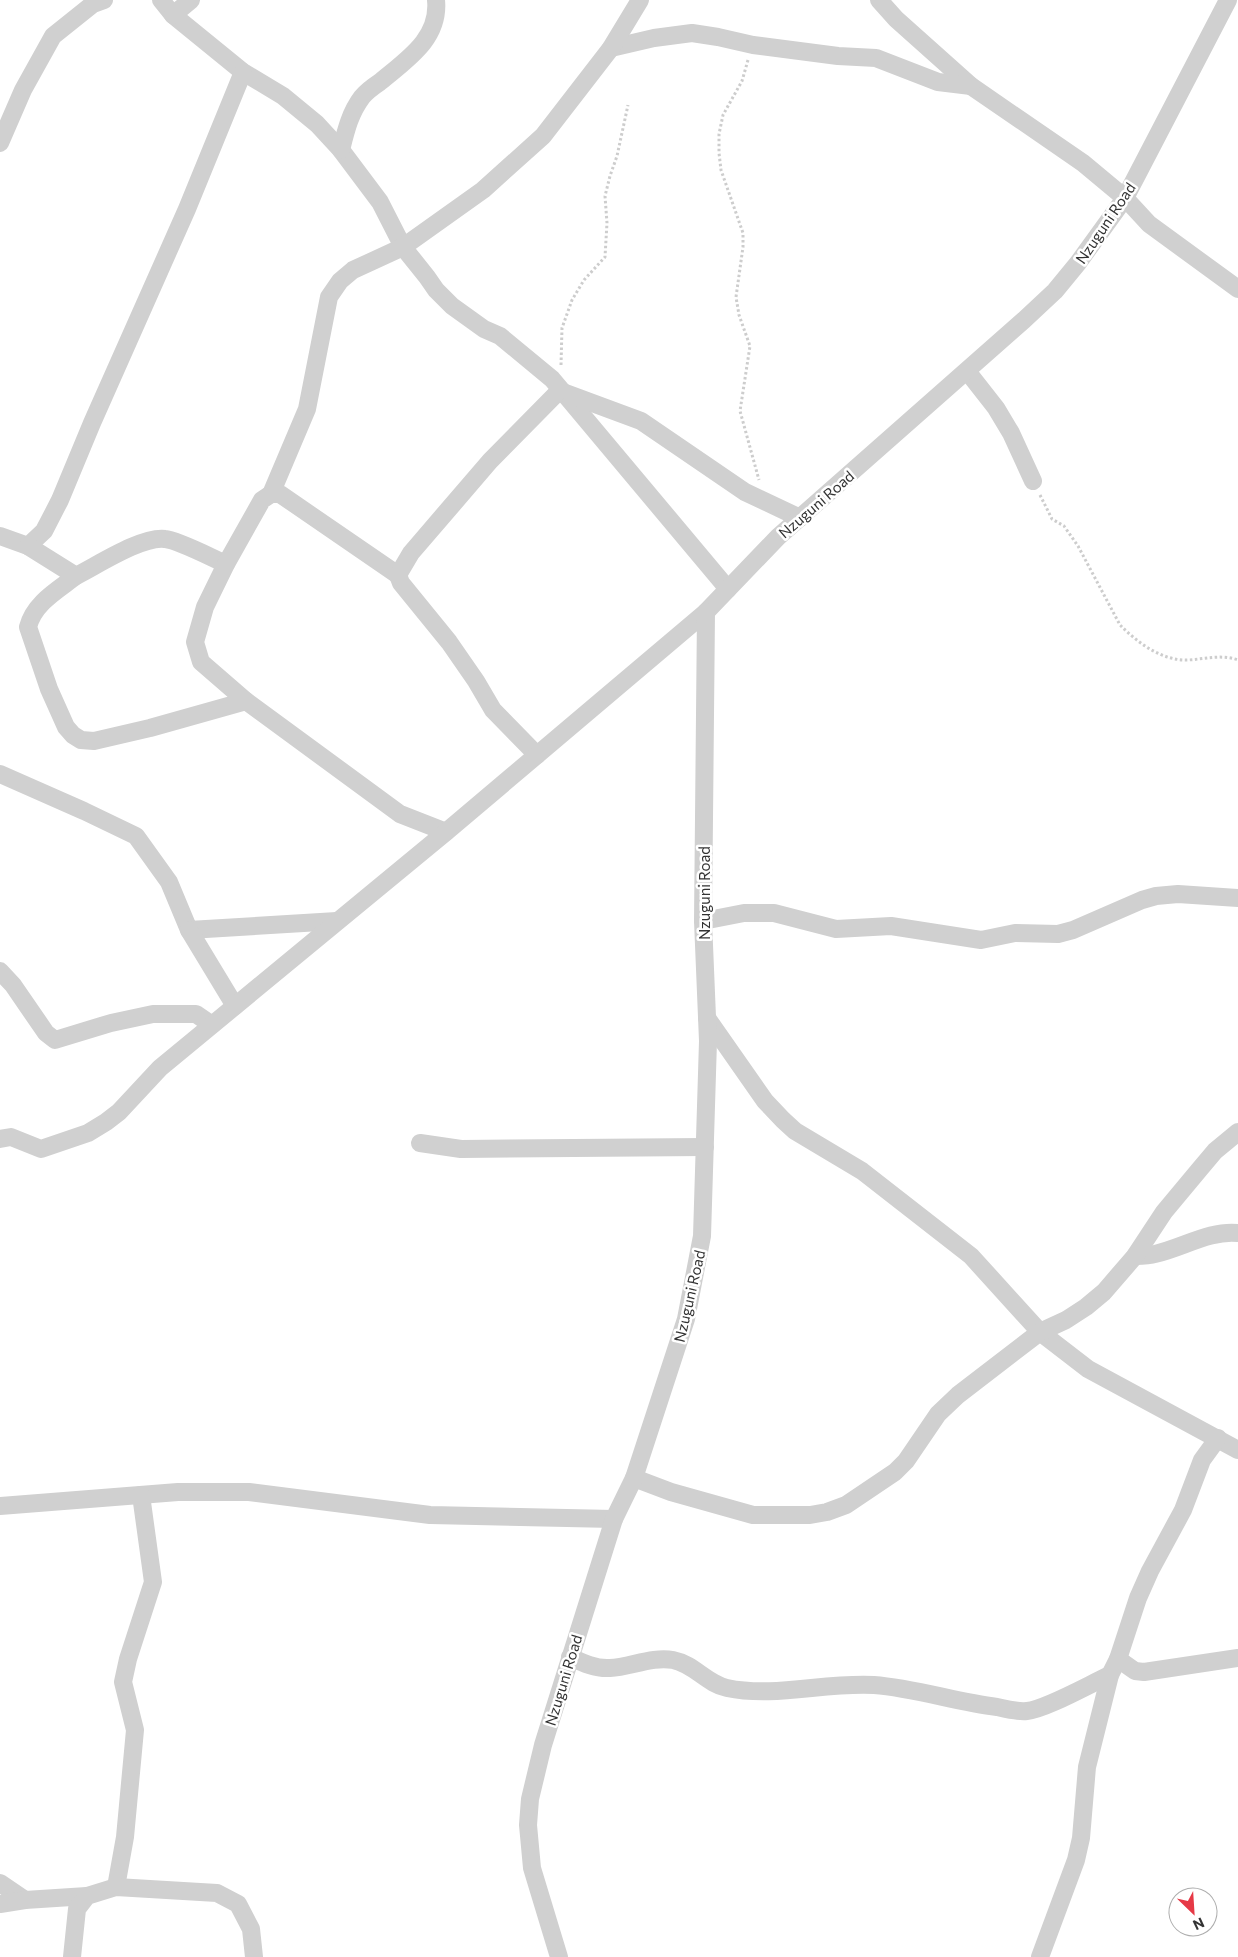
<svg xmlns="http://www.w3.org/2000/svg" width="1238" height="1957" font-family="Commissioner,sans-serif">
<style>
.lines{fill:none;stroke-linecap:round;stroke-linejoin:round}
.path{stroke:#cdcdcd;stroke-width:3;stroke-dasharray:2.5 2.5;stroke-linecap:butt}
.street{stroke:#d0d0d0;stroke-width:18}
.labels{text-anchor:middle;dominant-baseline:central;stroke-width:5;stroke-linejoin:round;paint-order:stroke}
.street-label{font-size:15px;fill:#333;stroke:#fff}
</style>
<rect width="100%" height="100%" fill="#fff"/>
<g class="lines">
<g class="path">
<path d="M748,60L742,81L723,115L719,134V153L721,170L743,233V247L736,297L739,315L750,346L740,411L759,480"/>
<path d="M561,365L562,328L572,300L584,280L605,257L607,223L605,196L610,176L617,156L628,105"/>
<path d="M1040,495L1052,519L1064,526L1078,546L1120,625C1138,643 1162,661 1188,660C1205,659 1221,654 1238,660"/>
</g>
<g class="street">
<path d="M161,0L173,15L243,72L283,96L317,124L341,150L380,202L403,247L427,277L436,290L452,306L484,329L500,336L552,379L728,589"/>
<path d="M879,0L896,19L971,86L1083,163L1125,198L1149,224L1238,289"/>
<path d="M173,15L191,0"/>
<path d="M611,48L654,38L692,33L718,37L753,45L838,56L876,58L938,82L971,86"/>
<path d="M0,143L23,90L53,36L93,4L104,0"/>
<path d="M341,150C346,130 350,113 362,97C367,91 374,86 380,82C406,60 440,39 436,0"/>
<path d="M967,371L996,408L1011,433L1033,481"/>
<path d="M560,391L641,421L745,492L800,518"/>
<path d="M271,494L307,409L329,297L340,281L353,270L403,247L483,190L543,136L611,48L640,0"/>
<path d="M0,536L28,546L44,531L60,500L92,423L187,209L243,72"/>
<path d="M28,546L76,576C98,565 142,536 165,539C178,540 212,558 226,564"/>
<path d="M398,575L280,494H271L262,500L226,564L205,607L195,642L201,662L246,701L400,814L446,832"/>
<path d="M76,576C58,590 34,603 28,627L49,689L66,727L73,735L81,740L94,741L150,728L246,701"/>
<path d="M537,755L493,710L476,681L449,642L401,583L398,575L411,553L490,461L560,390"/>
<path d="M0,774L84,811L136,836L169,882L189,930L337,921"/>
<path d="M703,921L744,913H774L836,929L891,926L981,940L1015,933L1058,934L1073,930L1142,900L1156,896L1178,894L1238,898"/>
<path d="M189,930L235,1006"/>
<path d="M0,971L13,985L46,1033L55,1040L111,1023L153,1014H196L212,1025"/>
<path d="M707,1018L765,1101L783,1120L795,1131L862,1171L971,1256L1040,1332L1088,1369L1238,1450"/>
<path d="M0,1139L11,1137L41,1149L88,1133L106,1122L119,1112L160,1068L446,832L706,612L778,537L1024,320L1055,291L1078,263L1125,198L1228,0"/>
<path d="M420,1143L461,1149L705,1147"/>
<path d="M1135,1256C1142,1256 1149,1256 1155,1254C1182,1248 1210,1230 1238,1233"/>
<path d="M634,1478L671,1492L753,1515H810L827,1512L846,1505L895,1472L906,1461L938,1414L958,1395L1040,1332L1066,1320L1086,1307L1104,1292L1135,1256L1164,1212L1199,1170L1215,1151L1238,1132"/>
<path d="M0,1506L178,1492H249L430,1515L614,1519"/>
<path d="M570,1657C583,1663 596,1669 610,1668C630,1667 653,1656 673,1660C694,1664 707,1684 727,1688C775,1698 825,1682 874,1685C915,1688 956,1702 997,1707C1006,1709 1017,1712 1027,1711C1046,1709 1090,1684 1110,1675"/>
<path d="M1118,1659L1135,1671L1144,1672L1238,1658"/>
<path d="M0,1883L25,1900"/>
<path d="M116,1887L125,1837L135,1730L123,1682L128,1659L153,1582L141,1495"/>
<path d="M0,1904L25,1900L87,1896"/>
<path d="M72,1957L77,1909L87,1896L116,1887L217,1893L238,1904L251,1929L254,1957"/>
<path d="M559,1957L532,1868L528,1825L530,1799L543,1745L614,1519L634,1478L686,1319L702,1236L708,1041L703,921L706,612"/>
<path d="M1040,1957L1076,1860L1081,1838L1087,1767L1110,1675L1118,1659L1138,1598L1150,1571L1183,1510L1202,1460L1218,1438"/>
</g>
</g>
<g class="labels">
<g class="street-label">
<text transform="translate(1105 223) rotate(-56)">Nzuguni Road</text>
<text transform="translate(816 504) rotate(-41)">Nzuguni Road</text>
<text transform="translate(704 893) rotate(-90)">Nzuguni Road</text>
<text transform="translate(689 1296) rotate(-77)">Nzuguni Road</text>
<text transform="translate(563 1680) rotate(-73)">Nzuguni Road</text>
</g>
</g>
<g transform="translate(1193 1912) rotate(155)"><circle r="24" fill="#ffffff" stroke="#adadad"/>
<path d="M0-4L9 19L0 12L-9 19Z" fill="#e63946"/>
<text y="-8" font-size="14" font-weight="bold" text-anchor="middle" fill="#333333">N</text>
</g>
</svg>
